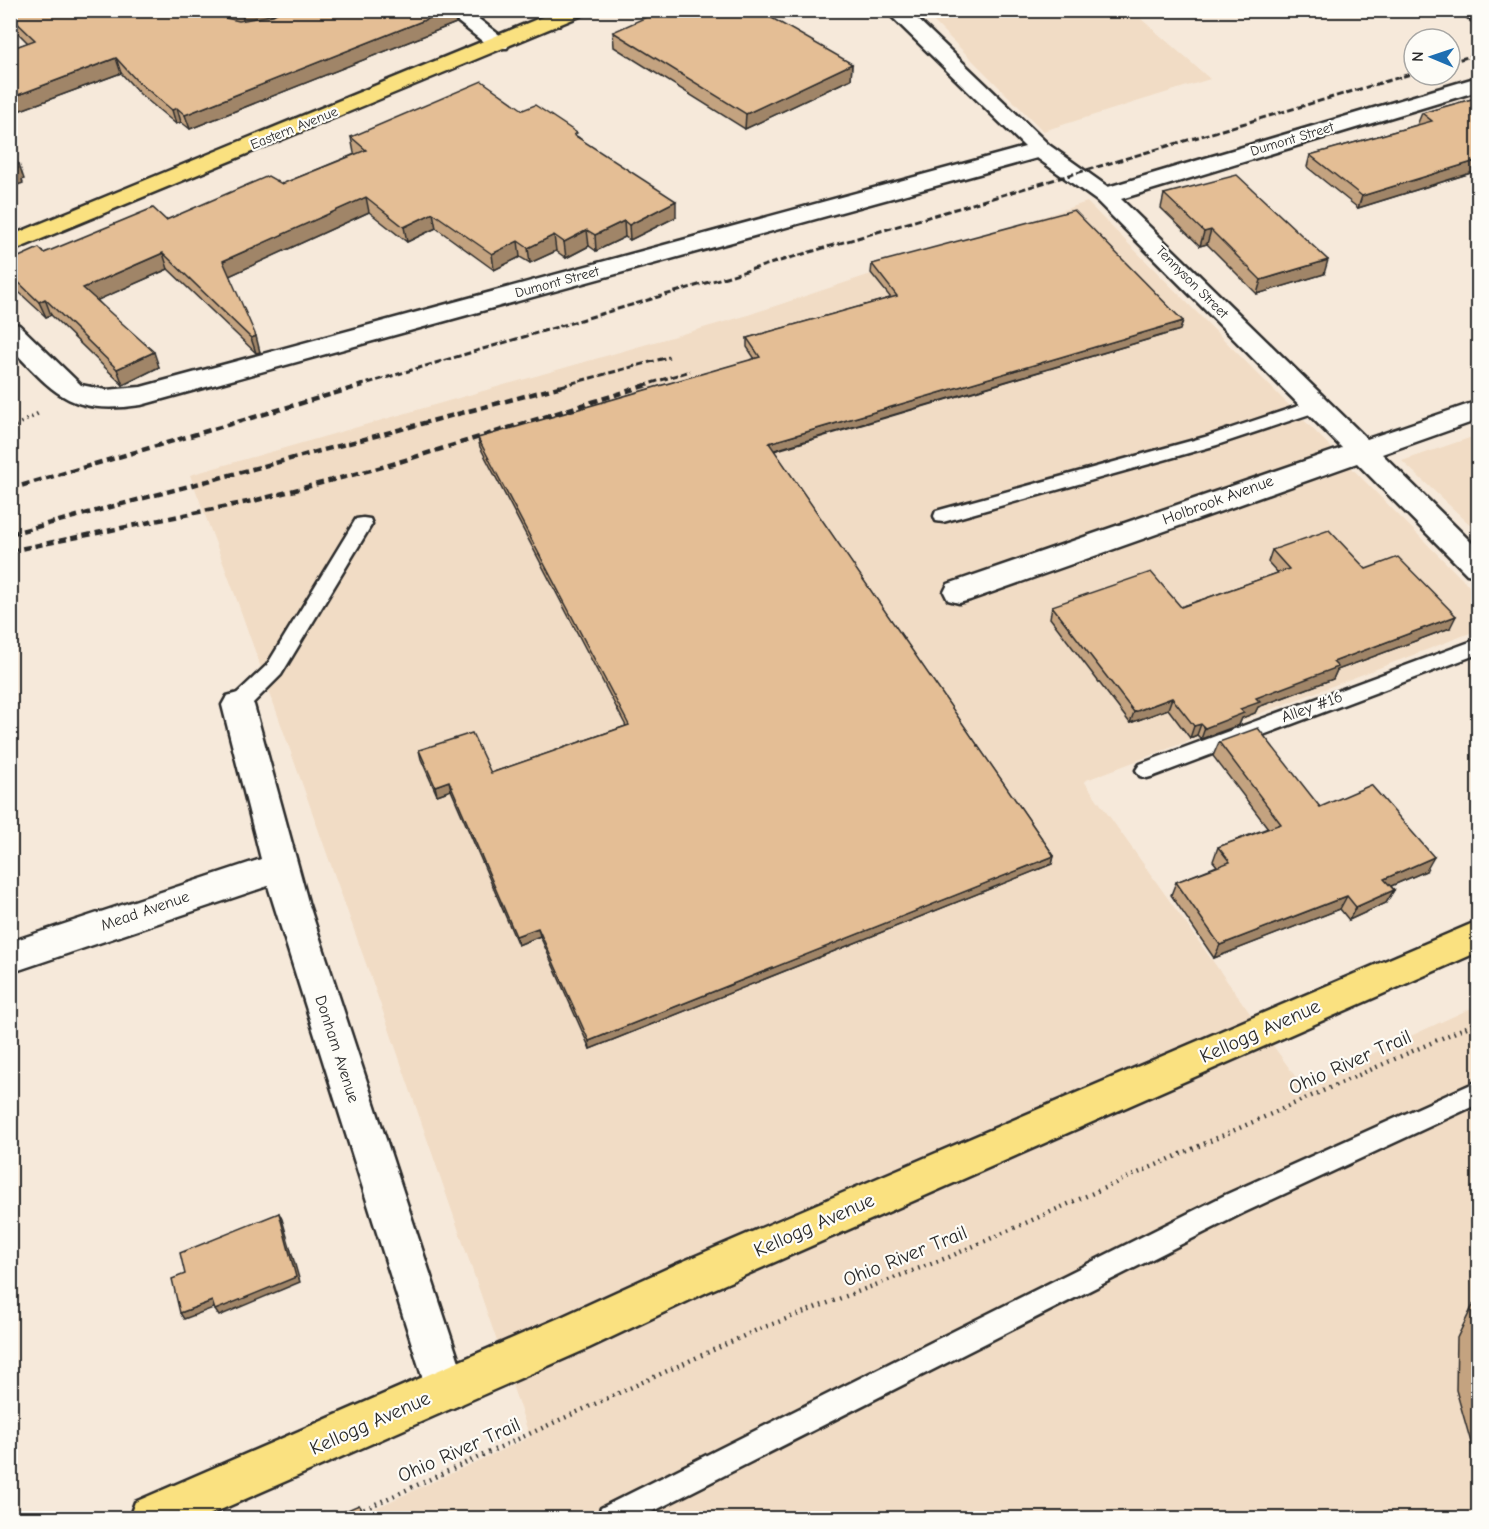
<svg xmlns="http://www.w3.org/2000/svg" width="1489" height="1529" font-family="'Comic Neue',sans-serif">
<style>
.built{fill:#f1dcc5}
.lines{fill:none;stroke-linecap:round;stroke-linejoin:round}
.lane-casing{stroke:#2b2b2b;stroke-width:5}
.street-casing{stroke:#2b2b2b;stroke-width:5}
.primary-casing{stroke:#2b2b2b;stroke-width:5}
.path-far1{stroke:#2b2b2b;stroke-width:4;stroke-dasharray:1.5 4.5;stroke-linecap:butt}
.path{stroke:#2b2b2b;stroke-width:4.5;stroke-dasharray:1.5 5;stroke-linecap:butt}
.lane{fill:#fdfcf7;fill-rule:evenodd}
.street{fill:#fdfcf7;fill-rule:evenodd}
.primary{fill:#fae180;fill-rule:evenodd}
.rail-far1{stroke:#2b2b2b;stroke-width:3;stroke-dasharray:7 3;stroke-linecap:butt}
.rail{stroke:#2b2b2b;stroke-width:4.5;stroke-dasharray:8 4.5;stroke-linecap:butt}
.wall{fill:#c4a380;stroke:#2b2b2b;stroke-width:1.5}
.shaded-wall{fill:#a08568;stroke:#2b2b2b;stroke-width:1.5}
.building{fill:#e4be95;stroke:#2b2b2b;stroke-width:1.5}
.labels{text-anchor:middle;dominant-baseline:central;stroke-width:4.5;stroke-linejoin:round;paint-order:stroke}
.far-street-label{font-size:14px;fill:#2b2b2b;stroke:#fdfcf7}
.street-label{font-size:16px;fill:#2b2b2b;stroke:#fdfcf7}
.near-street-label{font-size:20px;fill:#2b2b2b;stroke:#fdfcf7}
</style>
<rect width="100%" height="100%" fill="#f6e9da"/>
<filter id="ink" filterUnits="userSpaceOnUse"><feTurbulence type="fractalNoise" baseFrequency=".0167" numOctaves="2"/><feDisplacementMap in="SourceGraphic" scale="12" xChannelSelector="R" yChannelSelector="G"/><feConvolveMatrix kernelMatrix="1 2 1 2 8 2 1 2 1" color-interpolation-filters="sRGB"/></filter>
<g filter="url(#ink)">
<g class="built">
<path d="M923,11H1132L1210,79L1043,131Z"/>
<path d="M1087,202L1478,595V630L1084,781L1302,1086L1478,1005V1518H354L530,1437L386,1020L234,592L190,475L745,316Z"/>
<path d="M1478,435V532L1402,461Z"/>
</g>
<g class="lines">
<defs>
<g id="lane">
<path d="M1316,400L1325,406L1322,410L1217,445L943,522L936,521L934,516L936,511L1205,437Z"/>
<path d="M363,518L370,519L372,524L281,675L245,711L238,713L231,711L228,705L231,699L267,665L356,519Z"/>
<path d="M1478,639V654L1154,776L1147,778L1140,776L1136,770L1140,764Z"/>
<path d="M1478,1081V1104L1243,1213L640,1518H597L601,1508L1225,1195Z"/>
</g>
<g id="street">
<path d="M443,10H467L510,43L507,48H491Z"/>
<path d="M885,10H908L1049,145L1108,187L1478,77V91L1121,199L1367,439L1478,401V420L1382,454L1478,549V576L1467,574L1357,463L970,600L959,603L948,600L944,592L948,584L1342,448L1097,201L1037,158L141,405C70,415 56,395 10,347V323L19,325L81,385L106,390L141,387L1025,147Z"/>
<path d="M1460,10H1478V22L1471,20Z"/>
<path d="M238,693L249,696L254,705L308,902L468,1389L462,1404L447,1410L432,1404L426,1389L268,886L10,973V942L261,859L222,705L227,696Z"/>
</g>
<g id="primary">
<path d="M559,10H588L585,14L10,252V236Z"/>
<path d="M1478,921V952L707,1292L589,1348L202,1518H129L135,1502L559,1318L677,1264Z"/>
</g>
</defs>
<use href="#lane" class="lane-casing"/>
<use href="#street" class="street-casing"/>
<use href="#primary" class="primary-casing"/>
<path class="path-far1" d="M10,429L39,413"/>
<path class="path" d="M358,1512L757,1330L949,1257L1478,1022"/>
<use href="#lane" class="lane"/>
<use href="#street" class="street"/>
<use href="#primary" class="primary"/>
<g class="rail-far1">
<path d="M1450,62L1478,54"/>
<path d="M358,386L1414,73"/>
<path d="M561,386L669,357"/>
<path d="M642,386L690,371"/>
</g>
<g class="rail">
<path d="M10,489L363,385"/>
<path d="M10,534L566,385"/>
<path d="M10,551L257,500L386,466L647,385"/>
</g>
</g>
<g class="wall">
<path d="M10,10L217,16L227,18L216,10H324L325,11L327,10H454L456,23L190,129L181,122L176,124L140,94L121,73L10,114V49L28,43L10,25Z"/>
<path d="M471,10H505L491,16L485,12L477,15Z"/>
<path d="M613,32L852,64L851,79L745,129L614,47Z"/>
<path d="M1479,97V172L1477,171L1358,208L1307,167L1310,155L1417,125L1422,113Z"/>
<path d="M523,110L578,137L676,217L630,240L625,237L596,251L589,246L566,258L556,251L530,263L520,257L494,270L436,228L407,242L369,212L229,276L260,352L256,353L168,269L97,300L159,367L123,385L51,315L46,317L10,284V261L44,253L166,220L282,184L355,154L354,153L351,137Z"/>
<path d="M1164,194L1324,274L1257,294L1207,244L1200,246L1161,208Z"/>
<path d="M872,264L1180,330L774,451L1054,856L1052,864L590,1049L540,936L518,945L451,790L437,795L421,759L419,750L491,773L626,726L480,447L478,438L755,359L747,347V338L891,298L871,273Z"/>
<path d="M1272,550L1366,569L1450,628L1337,670L1333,679L1258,707L1255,713L1242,718L1239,725L1201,739L1197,735L1190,738L1168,709L1130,723L1050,618L1052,606L1181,607L1278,573L1268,562Z"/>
<path d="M1219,742L1320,807L1426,871L1391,886L1394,890L1386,903L1349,920L1340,909L1214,958L1171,895L1176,882L1217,866L1213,861L1218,847L1268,828L1213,756Z"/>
<path d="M1479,1295V1456L1472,1446L1456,1390L1457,1338L1477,1297Z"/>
</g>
<g class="shaded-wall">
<path d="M241,10H285L244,24Z"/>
<path d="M450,10H454L456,23L190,129L185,115Z"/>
<path d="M476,10H485V12L477,15Z"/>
<path d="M490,10H505L491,16Z"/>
<path d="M116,58L121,73L10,114V98Z"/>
<path d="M852,64L851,79L745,129L746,114Z"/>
<path d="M177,108L181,122L176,124L172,110Z"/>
<path d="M1479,160V168L1477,171L1358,208L1362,196Z"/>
<path d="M19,164L24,179L22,180L23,183L10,188V171L15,166Z"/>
<path d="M366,197L369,212L227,277L223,261Z"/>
<path d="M676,201V217L630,240L629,225Z"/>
<path d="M433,213L436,228L407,242L404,227Z"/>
<path d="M624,221L625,237L596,251L595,235Z"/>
<path d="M587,230L589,246L566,258L564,242Z"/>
<path d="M1211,230L1207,244L1200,246L1204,232Z"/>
<path d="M554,235L556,251L530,263L528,248Z"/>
<path d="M518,241L520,257L494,270L492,254Z"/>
<path d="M163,253L168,269L89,304L83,288Z"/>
<path d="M1328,260L1324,274L1257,294L1261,280Z"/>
<path d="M45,299L51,315L46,317L39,302Z"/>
<path d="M1183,321L1180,330L768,452L769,443Z"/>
<path d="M256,336L260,352L256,353L251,338Z"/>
<path d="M154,352L159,367L123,385L117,369Z"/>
<path d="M1456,616L1450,628L1337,670L1333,679L1258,707L1255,713L1242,718L1239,725L1201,739L1205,728L1240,709L1256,698L1333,662Z"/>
<path d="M1172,698L1168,709L1130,723L1134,712Z"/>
<path d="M1201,724L1197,735L1190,738L1194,726Z"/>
<path d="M449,781L451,790L437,795L435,786Z"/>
<path d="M1054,856L1052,864L590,1049L589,1041Z"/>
<path d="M1434,857L1426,871L1377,892L1384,879Z"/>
<path d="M1394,890L1386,903L1349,920L1356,907Z"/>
<path d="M1347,896L1340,909L1214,958L1220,945Z"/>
<path d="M538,928L540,936L518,945L516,936Z"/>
<path d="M279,1213L282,1219L300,1282L219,1316L215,1310Z"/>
<path d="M212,1301L216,1307L184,1319L180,1313Z"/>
<path d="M359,1505L365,1513L366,1518H363Z"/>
</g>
<g class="building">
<path d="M10,10H208L217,16L239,21L273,15L282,10H324L325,11L327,10H450L185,115L177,108L172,110L136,80L116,58L10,98V49L35,40L10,16Z"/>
<path d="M662,10H758L852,64L746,114L613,32Z"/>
<path d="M482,81L523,110L535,105L577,133L574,135L676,201L629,225L624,221L595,235L587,230L564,242L554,235L528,248L518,241L492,254L433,213L404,227L366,197L223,261L256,336L251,338L163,253L83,288L154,352L117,369L45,299L39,302L10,274V261L39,248L44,253L153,208L166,220L268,176L282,184L366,150L351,137Z"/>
<path d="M1479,97V160L1362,196L1310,155L1432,121L1422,113Z"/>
<path d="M10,156L19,164L15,166L18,168L10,171Z"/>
<path d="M1237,175L1328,260L1261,280L1211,230L1204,232L1164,194Z"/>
<path d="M1074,210L1183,321L769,443L1054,856L589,1041L538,928L516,936L449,781L435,786L419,750L472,733L491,773L629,725L478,438L760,357L747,338L897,296L872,264Z"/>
<path d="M1329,530L1366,569L1398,557L1456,616L1333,662L1338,667L1256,698L1260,702L1240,709L1244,713L1205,728L1201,724L1194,726L1172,698L1134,712L1052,606L1151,572L1181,607L1289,569L1272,550Z"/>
<path d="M1258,728L1320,807L1371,785L1434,857L1384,879L1394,890L1356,907L1347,896L1220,945L1176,882L1230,862L1218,847L1281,824L1219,742Z"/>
<path d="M279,1213L296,1277L215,1310L212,1301L180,1313L172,1279L185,1274L180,1253Z"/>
<path d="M1479,1317V1379L1476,1372L1477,1319Z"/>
<path d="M359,1505L363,1518H329Z"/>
</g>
</g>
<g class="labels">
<g class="far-street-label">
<text transform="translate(294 128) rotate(-22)">Eastern Avenue</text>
<text transform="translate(1292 139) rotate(-17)">Dumont Street</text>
<text transform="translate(557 282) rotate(-15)">Dumont Street</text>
<text transform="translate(1192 282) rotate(45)">Tennyson Street</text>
</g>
<g class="street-label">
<text transform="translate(1218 500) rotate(-20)">Holbrook Avenue</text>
<text transform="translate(1312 707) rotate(-20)">Alley #16</text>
<text transform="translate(145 911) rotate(-19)">Mead Avenue</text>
<text transform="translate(337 1049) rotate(72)">Donham Avenue</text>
</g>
<g class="near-street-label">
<text transform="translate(1260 1031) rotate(-24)">Kellogg Avenue</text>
<text transform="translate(1350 1062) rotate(-24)">Ohio River Trail</text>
<text transform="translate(814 1225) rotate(-24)">Kellogg Avenue</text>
<text transform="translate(905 1256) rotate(-22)">Ohio River Trail</text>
<text transform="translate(370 1423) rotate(-24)">Kellogg Avenue</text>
<text transform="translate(459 1450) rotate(-24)">Ohio River Trail</text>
</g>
</g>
<rect width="1489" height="1529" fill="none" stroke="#fdfcf7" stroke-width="36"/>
<rect x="18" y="18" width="1453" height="1493" fill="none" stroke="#2b2b2b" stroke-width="2" filter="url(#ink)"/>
<g transform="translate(1432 57) rotate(272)"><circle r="28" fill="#fdfcf7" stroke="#a9a8a5" stroke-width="1.5"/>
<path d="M0-4.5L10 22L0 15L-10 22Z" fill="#1f6fb2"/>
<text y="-9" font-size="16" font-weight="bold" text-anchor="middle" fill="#2b2b2b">N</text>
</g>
</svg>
